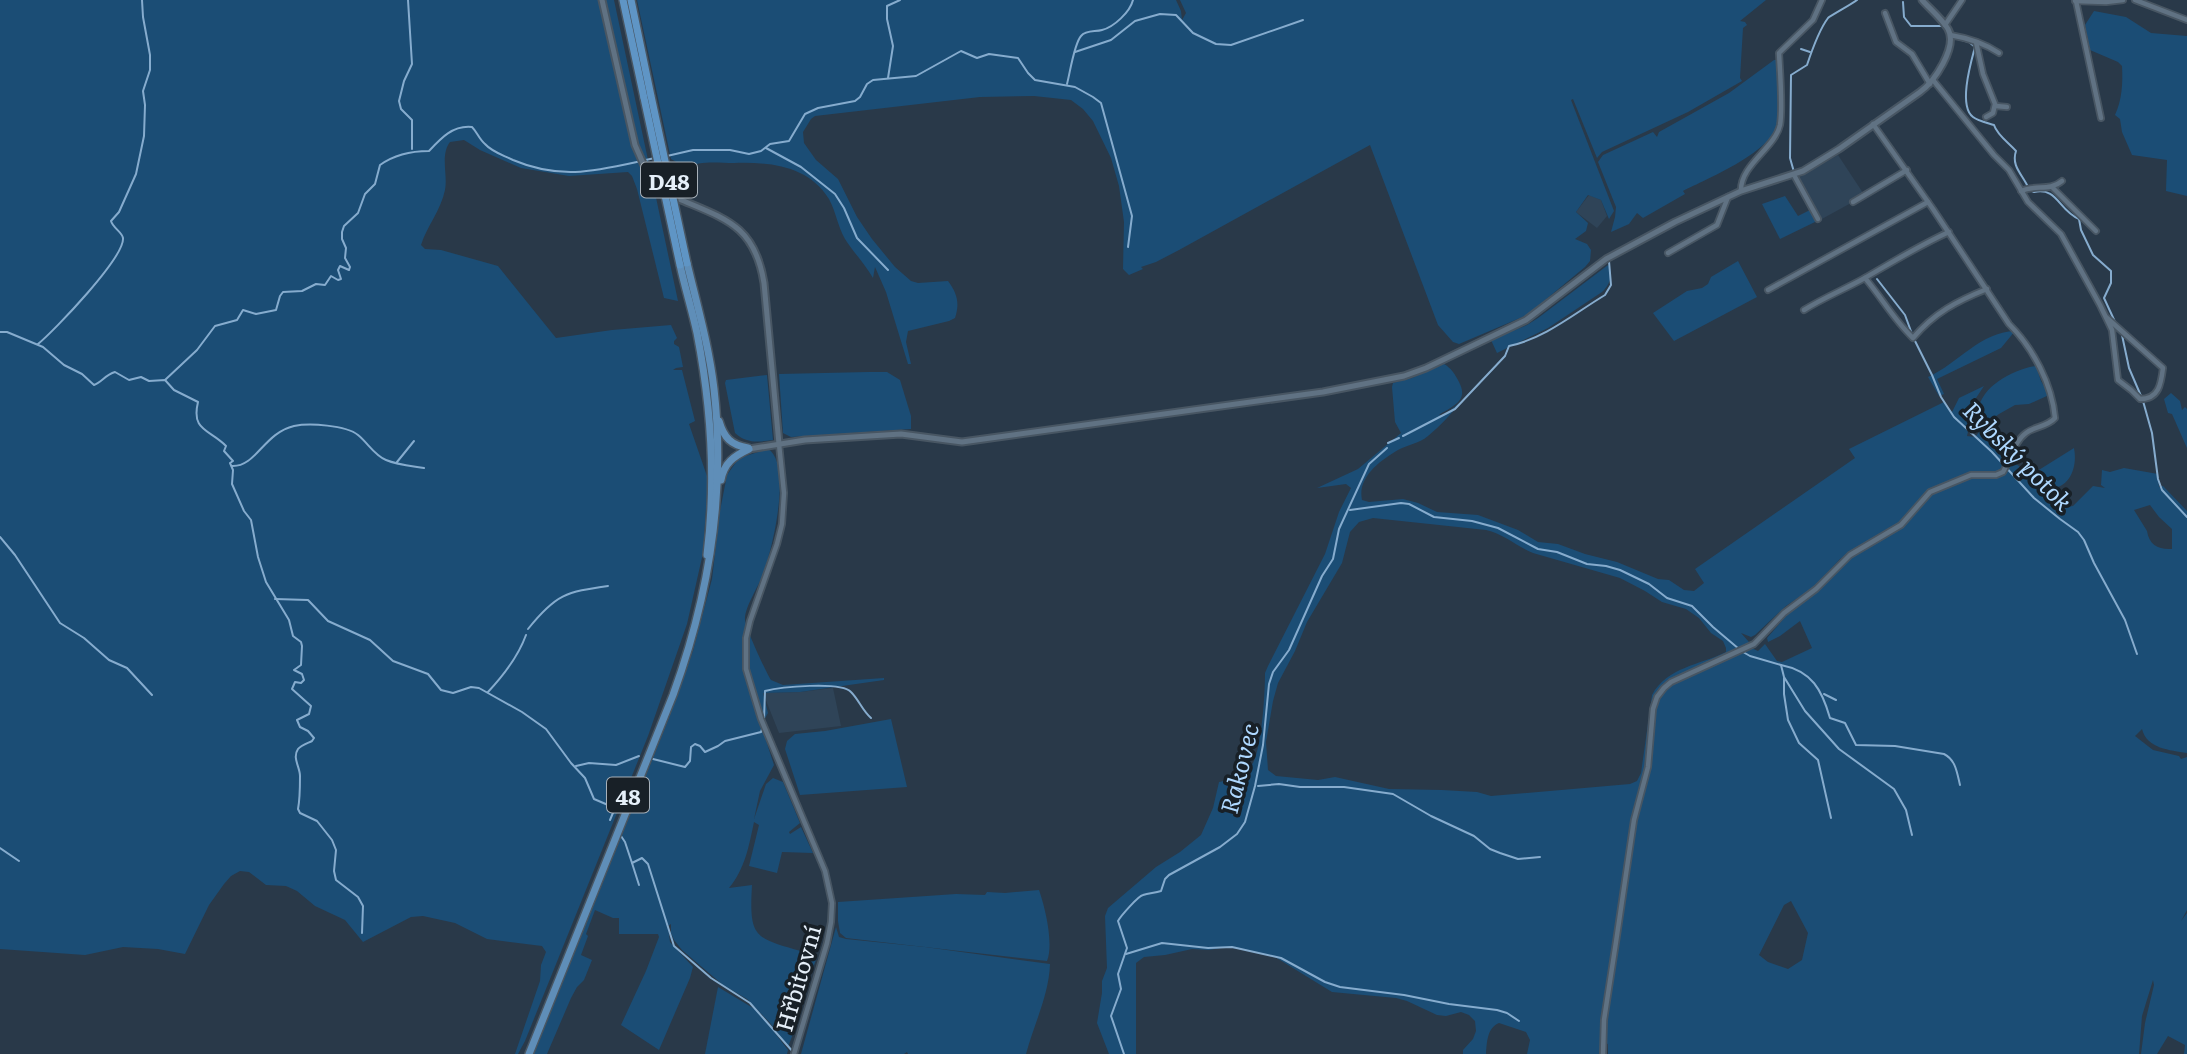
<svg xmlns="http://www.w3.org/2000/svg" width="2187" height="1054" font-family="Literata,serif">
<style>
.built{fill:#2f4458}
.green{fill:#1b4d75;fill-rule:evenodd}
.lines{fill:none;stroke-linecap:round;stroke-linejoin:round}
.stream{stroke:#86acce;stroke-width:2}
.minor-casing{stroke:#485663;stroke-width:8}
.tertiary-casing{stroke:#485663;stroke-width:9}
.secondary-casing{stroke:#485663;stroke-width:9}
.trunk-casing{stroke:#485663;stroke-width:10}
.motorway-casing{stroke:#485663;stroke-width:10}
.minor{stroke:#607283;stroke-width:4.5}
.tertiary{stroke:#607283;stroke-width:5}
.secondary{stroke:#607283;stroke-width:5}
.trunk{stroke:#5f8eb8;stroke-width:7}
.motorway{stroke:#5f95c5;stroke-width:7}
.motorway-bridge-casing{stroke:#485663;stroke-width:10;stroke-linecap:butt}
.motorway-bridge{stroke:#5f95c5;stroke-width:7}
.labels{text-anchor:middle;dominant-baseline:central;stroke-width:7;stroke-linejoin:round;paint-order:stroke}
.shield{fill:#182027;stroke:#a8b1ba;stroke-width:2}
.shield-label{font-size:21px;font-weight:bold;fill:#e5eff9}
.street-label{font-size:23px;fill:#e5eff9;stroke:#182027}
.water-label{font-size:24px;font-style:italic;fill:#aed8ff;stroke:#182027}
</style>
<rect width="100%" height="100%" fill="#293949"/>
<g class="built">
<path d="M1838,155L1863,193L1849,201L1851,203L1820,220L1798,178Z"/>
<path d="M1589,195L1601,200L1607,216L1597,228L1576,212Z"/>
<path d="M833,688L841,726L779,733L763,693L800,692Z"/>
</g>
<g class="green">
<path d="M0,0H614L678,301L664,298L637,189L632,176L628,172L569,176L521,168L480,150L464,140L450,142C440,155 448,175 445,190C441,210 427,226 421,245L425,249L441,250L498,266L556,338L612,330L671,325L677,338L674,341V344L679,347L683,367L676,368L673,370H682L695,421L689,424L708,479L703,553L687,624L648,736L525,1041L518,1054H515L540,981L541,965L546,952L542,946L487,939L455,923L423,916L411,917L363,942L345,920L315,906L297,891L286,886L266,885L249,872L240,871L231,876L224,884L209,905L185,954L158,949L123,947L85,955L0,949Z"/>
<path d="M637,0H1176L1181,11L1182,20L1186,13L1180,0H1766L1740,21L1745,22L1747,25L1743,28L1740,78L1742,81L1688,112L1602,152L1597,158L1573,99L1571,100L1614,211L1609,219L1601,200L1588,195L1576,212L1588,223L1586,231L1575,239L1587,244L1591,250L1590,261L1585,267L1527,315L1459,344L1453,342L1438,325L1370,145L1179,250L1156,262L1141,267L1143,269L1129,275L1123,269L1124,222L1119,186L1111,158L1093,121L1083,109L1071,100L1034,96L980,97L815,116L811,119L803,132L804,143L816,160L838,179L857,217L872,239L895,267L911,281L918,283L948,281C957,293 960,303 955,318L949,321L908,331L906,342L911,364H908L886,292L875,267L873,278C865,264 854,253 845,239C838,227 836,212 829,199C808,165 769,162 734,163C719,163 699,160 687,168L671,159Z"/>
<path d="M2094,11L2126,17L2151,33L2187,36V196L2166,191L2167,160L2132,155L2122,132L2120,119L2115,115C2122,100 2123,83 2122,66L2118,62L2090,50L2085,25Z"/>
<path d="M1774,60H1777C1777,81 1782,106 1777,126C1769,153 1707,179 1683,191L1685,194L1643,218L1637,213L1629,224L1611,232L1615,217L1616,207L1598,162L1603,155L1653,132L1657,137L1659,132L1729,93Z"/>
<path d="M1785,196L1798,216L1812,209L1817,221L1780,239L1762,204Z"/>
<path d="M1738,261L1757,297L1674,341L1653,313L1687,291L1702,288L1708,284L1711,277Z"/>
<path d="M1608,265C1614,273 1610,285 1602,292L1548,328L1497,353L1491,340L1527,325L1538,318Z"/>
<path d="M2015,331L2001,348L1937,379L1944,394L1939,396L1928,377C1959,363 1980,332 2015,331Z"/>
<path d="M1444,364C1451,368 1455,374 1459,382C1469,401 1453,406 1439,415H1444L1462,401C1451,414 1440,426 1428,436C1420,443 1407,445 1398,450C1381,460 1357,477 1362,500L1369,502L1403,499L1418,503L1437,512L1478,515L1518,530L1538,542L1558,544L1585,554L1617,562L1658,579L1669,580L1684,590L1694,591L1704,583L1695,569L1855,458L1849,449L1944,402L1952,412L1959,398L1984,386L1976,398L1967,436L1975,437L1980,431L2000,452L2031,475L2074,448C2078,468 2069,491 2046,488L2066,507L2073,506L2093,486L2105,488L2101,485L2102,470L2110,472L2124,468L2158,474L2159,487L2163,486L2187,511V753C2170,750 2147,749 2142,729L2135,736L2153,750L2179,756L2181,759L2187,757V910L2181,921L2187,913V1054H2184L2185,1045L2168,1036L2157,1054H2141L2145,1023L2154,985L2153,980L2142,1016L2139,1054H1608V1044L1601,1042L1602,1054H1527L1530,1040L1526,1032L1499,1023C1487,1028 1487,1042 1486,1054H1463V1050L1473,1039L1476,1031L1475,1021L1469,1015L1461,1012L1446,1016L1437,1015L1407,1001L1396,998L1332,992L1275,957L1255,952L1227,947L1209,950L1192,949L1165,955L1144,957L1136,963V1054H1109L1097,1023L1102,993V981L1107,968L1105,916L1108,908L1156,867L1180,852L1201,835L1213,808L1219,782C1232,780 1246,774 1253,763C1262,746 1265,694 1265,673L1268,666L1325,554L1339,512L1351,488L1346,484L1317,488L1358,469L1401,433L1395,422L1392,387L1393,383L1412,378ZM2150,505L2159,517L2172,529V549C2159,550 2149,545 2147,531L2134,510ZM1373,518L1486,530C1504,534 1516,546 1533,553L1620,578L1645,591L1662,602L1686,609L1699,618L1711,633L1723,641L1726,648V652C1700,665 1667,667 1652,695L1641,773L1637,781L1630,784L1491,796L1477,792L1442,790L1389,789L1335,777L1318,780L1276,776L1268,770L1266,742L1273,701L1278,683L1295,651L1307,622L1342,563L1350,532L1359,522ZM1887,529L1888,536L1859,552L1834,573L1813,594L1787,615L1767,638L1768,642L1780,636L1800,621L1812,648L1782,662L1777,661L1765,644L1758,651L1747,646L1749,642L1741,633L1751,637L1755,635L1786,606L1814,587L1840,559ZM1791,901L1808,933L1802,960L1788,969L1768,962L1759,955L1784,905Z"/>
<path d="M2036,366L2041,381L2049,395L2029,404L2015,405L1999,414L1981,427C1980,422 1978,416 1978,411C1981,386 2014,369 2036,366Z"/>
<path d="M869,372H887L900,380L911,416V429L791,437L783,433L779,374Z"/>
<path d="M767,375L773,440C759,442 747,444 735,433L725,383L726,380Z"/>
<path d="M2171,393L2180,401L2182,410L2185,407L2187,409V448L2172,414L2168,413L2164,399Z"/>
<path d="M768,449C793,464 772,551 763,574C759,586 744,608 745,620C746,629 765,670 771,680L783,685L884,678V680L800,692L763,693L768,713L761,725L774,765L760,791L754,819L766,784L773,778L783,782L800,823L789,832L790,834L801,827L813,853L782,852L777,873L749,866L759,825L754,822C749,846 745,869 729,888L752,885C749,937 754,938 801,951L803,954L806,952L817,957C811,976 795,998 799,1018L788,1047L770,1023L747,999L723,985L682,950L674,940L671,933V924L668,926L670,942L693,967L690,978L659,1050L621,1025L646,971L659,937L658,934H619V918H613L595,910L586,934L588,936L581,955L592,960L584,980L577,987L571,998L547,1054H534L669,718L693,651L712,579L720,511L727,475L739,458Z"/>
<path d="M891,719L907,787L800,795L785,749L787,741L795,734L825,731Z"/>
<path d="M1039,890C1045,907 1054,944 1047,961L846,938L840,933L838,921V902L956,894L985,895L987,892L1005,893Z"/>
<path d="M836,927L839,937L846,939L925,947L1050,964C1049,995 1034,1024 1026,1054H908L907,1052L904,1054H801Z"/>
<path d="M718,987L758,1011L788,1050L787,1054H705Z"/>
</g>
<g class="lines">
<g class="stream">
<path d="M408,0L412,64L404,81L399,101L401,109L412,120V149"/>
<path d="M1903,2L1904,17L1911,26H1941"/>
<path d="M1958,39L1969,42L1975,47C1971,62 1958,106 1973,117C1978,121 1988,123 1994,125C1997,135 2009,143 2016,151C2011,166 2022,174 2028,187"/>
<path d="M1801,49L1810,52"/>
<path d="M1075,52L1111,40L1135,21L1160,14L1176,15L1193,33L1216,44L1231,45L1303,20"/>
<path d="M888,78L893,46L887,19V6L900,0"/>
<path d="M1067,84C1070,73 1074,44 1081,36C1086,30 1095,32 1102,30C1114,27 1130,12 1133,0"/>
<path d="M766,148L801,167L835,194L844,208L857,238L888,270"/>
<path d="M667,156L693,150H730L749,154L761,151L770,144L789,141L805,114L818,108L855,101L860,97L867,84L873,80L916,76L961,51L977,58L989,54L1018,58L1028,73L1035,80L1075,87L1093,97L1101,103L1132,216L1128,247"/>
<path d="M1794,172L1790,158L1791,75L1807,65C1812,50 1819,30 1828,18C1830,16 1852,4 1857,0"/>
<path d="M2032,191L2034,192C2058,187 2058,210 2079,219L2081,230L2093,255L2111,271V283L2104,298L2116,324"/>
<path d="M1877,279L1905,315L1912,334"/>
<path d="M0,332H7L43,347L64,365L82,374L94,385C102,382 105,375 115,372L129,380L141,377L149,381L165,380L174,390L198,402C191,431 209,429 226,446L224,451L233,461L230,463L233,470L232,484L244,511L251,520L258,557L266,582L289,620L293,636L301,642L302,646L301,665L294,670L302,674L304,680L301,683L295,682L292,689L311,706L309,714L297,720L300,727L308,731L314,738L312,741C308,743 301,745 298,749C292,758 300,767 300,776C300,787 300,799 298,809L300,813L317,821L332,840L336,850L334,871L336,880L358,897L363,906L362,933"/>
<path d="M2122,335L2129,368L2141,396"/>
<path d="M1914,339L1932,375L1941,397L1954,417L1992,452L2034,498L2060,519L2078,532L2084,540L2094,563L2125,620L2137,654"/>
<path d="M38,344C54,331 125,257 123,238C122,232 113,228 111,221L119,212L136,174L144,136L145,105L143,91L150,70V55L143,17L142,0"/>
<path d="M165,380L197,350L215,326L237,320L243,310L256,314L276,310L280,296L283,292L302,291L316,284L325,285L331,276L338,280L341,279L338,270L340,266L349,270L350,267L345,258L346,248L342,239V232L344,226L358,213L365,194L375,184L380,165C394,155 412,151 429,151C441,138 453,125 472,127C477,132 479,139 485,144C492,152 503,155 513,160C565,182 602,169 655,158"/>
<path d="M2143,401L2152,433L2158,479L2162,490L2187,517"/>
<path d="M1403,436L1455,409L1505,356L1509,346C1544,339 1575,313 1605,295L1611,285L1609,261"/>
<path d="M1388,443L1399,438"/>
<path d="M397,462L414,441"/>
<path d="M232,466C256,467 264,433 294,426C309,423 346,425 358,435C368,443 374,455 386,460C398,465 412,466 424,468"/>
<path d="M1350,510L1401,503L1409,504L1434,517L1472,521L1498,528L1538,549L1557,552L1587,564L1606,566L1620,570L1649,584L1667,598L1692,606L1713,627L1739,649"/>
<path d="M0,537L15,555L60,623L84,638L109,660L127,668L152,695"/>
<path d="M275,599L308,600L328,621L370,640L393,661L428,674L441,690L453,693L471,687L479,688L522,712L546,729L571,763L585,778L594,799L615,808L610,820"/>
<path d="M528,629C556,594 566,592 608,586"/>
<path d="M1743,652L1750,656L1781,665L1784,677L1805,711L1839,749L1894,789L1906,810L1912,835"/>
<path d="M1781,665C1812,671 1822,690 1830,718L1845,723L1856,745L1895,746L1944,754C1956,760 1957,773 1960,785"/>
<path d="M1784,678V694L1788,720L1799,743L1818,760L1831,818"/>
<path d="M488,692C503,676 518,657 526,635"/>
<path d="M1824,694L1836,700"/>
<path d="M764,720L765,691C780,687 841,681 851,692C859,700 862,710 871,718"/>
<path d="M653,759L685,767L690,761L691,747L695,744L700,746L705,752L718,746L725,741L761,732L762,729"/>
<path d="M576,766L589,763L616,765L639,756"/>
<path d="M1258,786L1279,784L1300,787H1344L1393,794L1431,816L1474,836L1490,849L1500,853L1518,859L1540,857"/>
<path d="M621,836L625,842L632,863L642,858L648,864L674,946L711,978L750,1003L794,1053"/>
<path d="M0,848L19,861"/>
<path d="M632,863L639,885"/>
<path d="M1126,954L1162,943L1208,948L1232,947L1281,958L1325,982L1340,987L1404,995L1449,1004L1497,1010L1507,1013L1519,1021"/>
<path d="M1124,1054L1111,1016L1121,989L1118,974L1127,948L1118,921C1120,917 1138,896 1143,895C1149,893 1155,893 1161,891L1165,879L1169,875L1220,847L1237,834L1245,822L1255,786L1263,745L1269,684L1273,672L1289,650L1322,576L1333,559L1339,529L1369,464L1387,448"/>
</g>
<defs>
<g id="minor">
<path d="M2135,0L2187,20"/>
<path d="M2075,1L2106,2L2123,0"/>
<path d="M2076,1L2101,118"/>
<path d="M1885,13L1896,42L1912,54L1930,84"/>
<path d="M1945,25L1962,0"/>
<path d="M1950,35C1968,38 1984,43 1999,53"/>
<path d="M1976,42L1983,74L1995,104L1993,113L1986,117"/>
<path d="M1933,80L1994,155L2009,170L2028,202L2061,234L2100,305L2112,330L2118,380L2131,390L2140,399C2159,399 2161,384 2163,368L2106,317"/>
<path d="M1996,106L2007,107"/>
<path d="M1794,175L1818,219"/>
<path d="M2053,188L2096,231"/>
<path d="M1741,191C1740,165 1775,148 1780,125C1783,108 1780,72 1779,53L1813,20L1822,0"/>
<path d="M2021,191C2036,184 2049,192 2062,181"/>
<path d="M1853,202L1907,170"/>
<path d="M1668,253L1717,225L1728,197"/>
<path d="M1865,278C1882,298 1894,320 1913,338C1934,313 1957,301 1987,289"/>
<path d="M1768,290L1928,202"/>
<path d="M1804,310C1823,298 1843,290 1863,279C1891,263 1918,246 1949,232"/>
<path d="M779,444L784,493L782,524L777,544L750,621L746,638V669L761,719L825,871L832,903L831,922L827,943L794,1054"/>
<path d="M1603,1054L1604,1020L1616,942L1634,820L1648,767L1653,709L1657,697L1664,688L1671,682L1754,644L1784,613L1816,589L1850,555L1901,525L1930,492L1971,475H1996L2003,472C2010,460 2014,442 2026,433C2035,426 2047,427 2055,418C2052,384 2033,348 2009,324L1933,209L1873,124"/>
</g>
<g id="tertiary">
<path d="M602,0L635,145L646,170L657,184"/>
<path d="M679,199C726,219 755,226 764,283L779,444"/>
</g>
<path id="secondary" d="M749,449L805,440L901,434L962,442L1323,392L1404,376L1426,368L1526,320L1606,259L1675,222L1741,191L1803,171L1839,149L1920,92C1934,82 1958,47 1948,29C1942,19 1930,9 1922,0"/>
<g id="trunk">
<path d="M680,265C685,288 692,310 697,333C711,405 716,482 707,555"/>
<path d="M719,421C724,438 731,445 748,448"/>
<path d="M721,480C724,463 734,456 749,449"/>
<path d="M529,1054L673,695C709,596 726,495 714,389C709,346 697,305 687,263"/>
</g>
<g id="motorway">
<path d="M623,0L644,98"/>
<path d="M631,0L651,96"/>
</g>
</defs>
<use href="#minor" class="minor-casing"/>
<use href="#tertiary" class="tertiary-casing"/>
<use href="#secondary" class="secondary-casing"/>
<use href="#trunk" class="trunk-casing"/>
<use href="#motorway" class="motorway-casing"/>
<use href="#minor" class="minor"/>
<use href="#tertiary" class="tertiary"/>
<use href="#secondary" class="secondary"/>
<use href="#trunk" class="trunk"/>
<use href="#motorway" class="motorway"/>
<defs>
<g id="motorway-bridge">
<path d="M651,96L687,263"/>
<path d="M644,98L680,265"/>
</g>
</defs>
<use href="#motorway-bridge" class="motorway-bridge-casing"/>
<use href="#motorway-bridge" class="motorway-bridge"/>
</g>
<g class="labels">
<g class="shield">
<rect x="641" y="162.5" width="56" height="35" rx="5"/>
<rect x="607" y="777.5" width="42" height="35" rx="5"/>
</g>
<g class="shield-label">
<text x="669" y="180">D48</text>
<text x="628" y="795">48</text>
</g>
<g class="street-label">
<text transform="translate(797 978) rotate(-74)">Hřbitovní</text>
</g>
<g class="water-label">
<text transform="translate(2019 455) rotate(45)">Rybský potok</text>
<text transform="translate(1238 768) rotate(-76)">Rakovec</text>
</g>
</g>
</svg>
